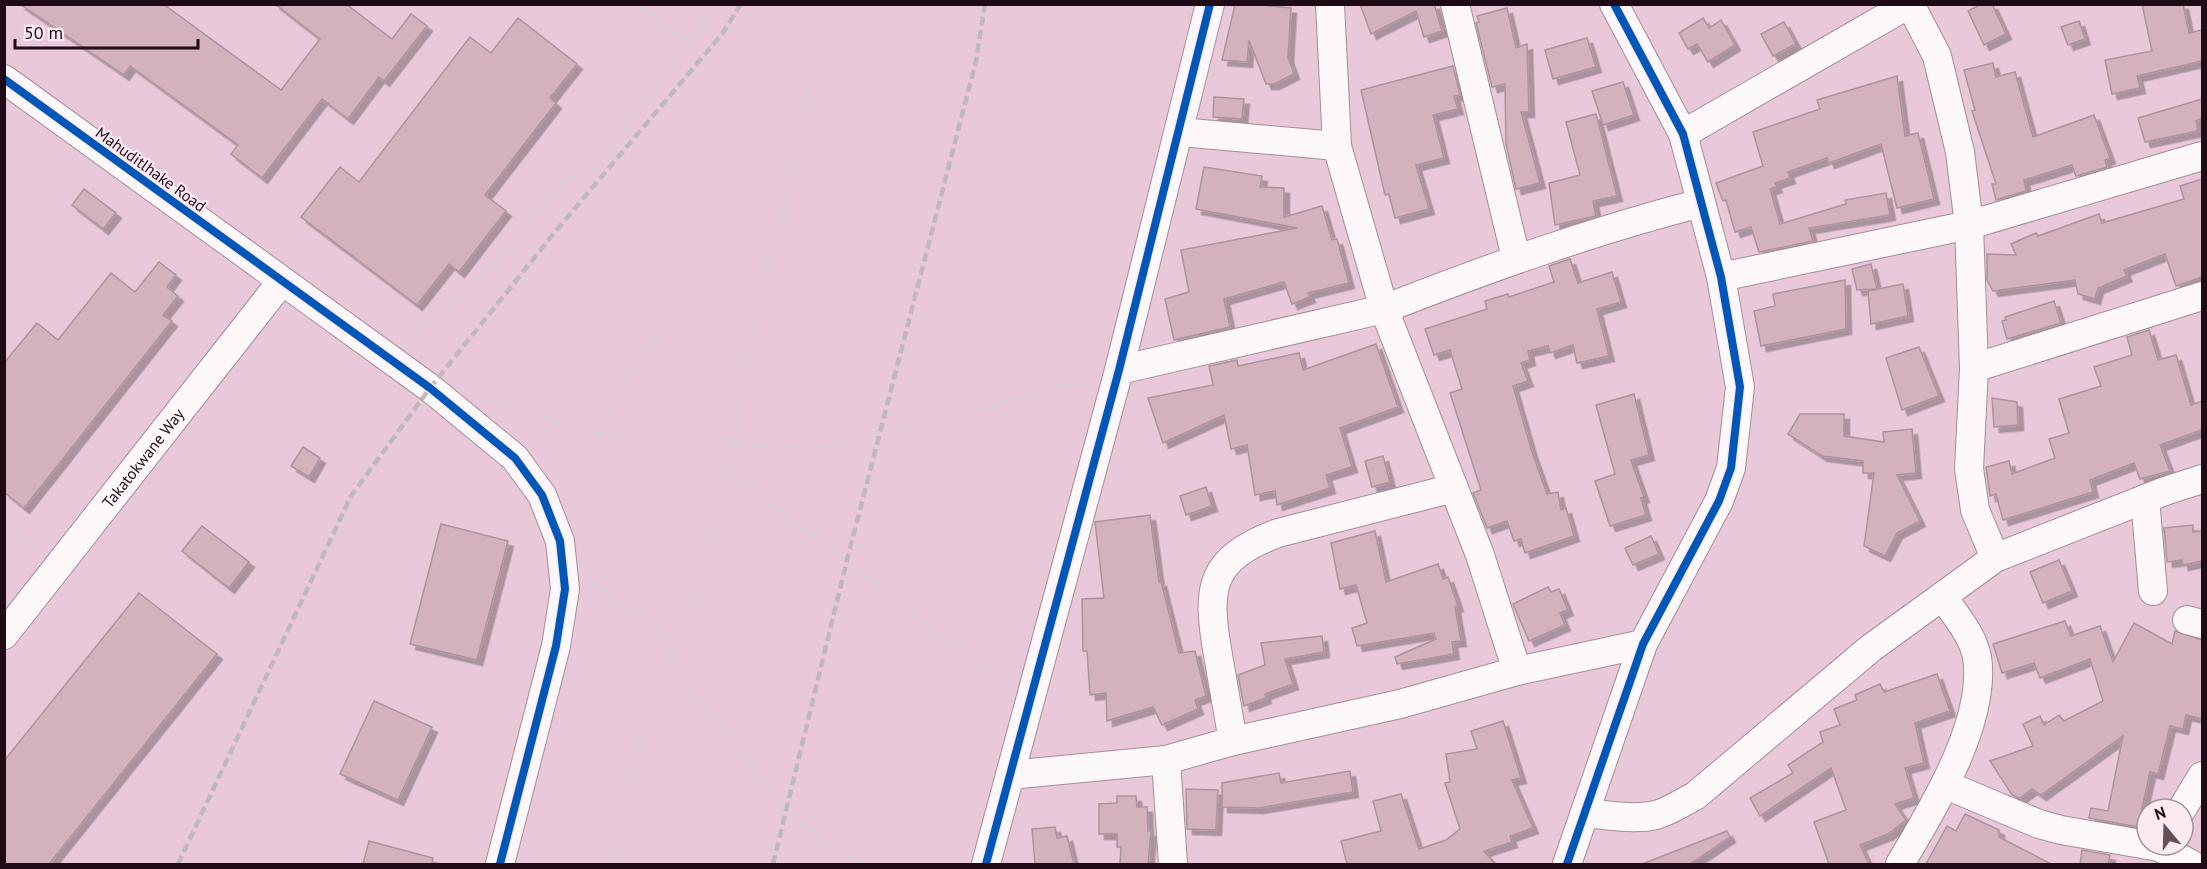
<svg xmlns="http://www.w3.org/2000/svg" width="2207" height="869" font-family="'PT Sans',sans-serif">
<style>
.building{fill:#d3b2be;stroke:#ac939d;stroke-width:1.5;filter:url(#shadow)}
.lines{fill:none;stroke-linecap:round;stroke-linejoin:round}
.minor-casing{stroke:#a58d9a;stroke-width:30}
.path{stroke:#dad0d5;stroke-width:4;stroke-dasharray:3 4.5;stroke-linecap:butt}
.minor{stroke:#fcf7f9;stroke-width:28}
.rail{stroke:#bfb8bc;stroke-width:4.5;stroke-dasharray:9 4.5;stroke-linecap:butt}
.cycleway-casing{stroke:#fceaf3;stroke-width:11}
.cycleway{stroke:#0057b8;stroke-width:8}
.labels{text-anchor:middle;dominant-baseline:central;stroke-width:4.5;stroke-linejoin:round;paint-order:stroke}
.street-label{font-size:16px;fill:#1e0b16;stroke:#fceaf3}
</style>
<defs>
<filter id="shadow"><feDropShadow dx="5.5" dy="5.5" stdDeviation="0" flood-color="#0004"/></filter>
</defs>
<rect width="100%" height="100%" fill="#e8c8d9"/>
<g class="building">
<path d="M20,4H163L281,90L320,39L275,4H346L392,39L411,14L427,26L384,81L379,77L348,119L322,99L262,178L231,154L238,145L130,66L124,75Z"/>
<path d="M1251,4L1291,8L1288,57L1294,74L1274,84H1266L1249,40L1247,62L1222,60L1235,5Z"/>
<path d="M1360,4H1434L1442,31L1424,37L1416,11L1371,34Z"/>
<path d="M1981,4H1992L2006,34L1984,45L1968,11Z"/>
<path d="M2142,4H2183L2189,33L2202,30V61L2137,76L2140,88L2112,94L2105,60L2152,51Z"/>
<path d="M1507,8L1516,48L1527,44L1529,112H1521L1540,183L1516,189L1506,144L1505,84L1492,87L1476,23L1479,22L1477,16Z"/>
<path d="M518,18L577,64L550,98L556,103L485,195L506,211L459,272L449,264L417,305L301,217L340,167L359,182L470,37L491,53Z"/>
<path d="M1703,18L1709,28L1721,20L1735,45L1708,62L1697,44L1688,49L1679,33Z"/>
<path d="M2079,21L2085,39L2068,45L2061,27Z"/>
<path d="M1784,22L1796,44L1773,56L1761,34Z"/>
<path d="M1587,38L1596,67L1553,79L1545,50Z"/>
<path d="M1993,63L1996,77L2015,72L2033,137L2094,115L2110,158L2105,160L2107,167L2076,176L2072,165L2024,180L2026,191L1996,200L1992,184H1996L1972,111L1975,110L1964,70Z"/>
<path d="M1453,66L1460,95L1454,96L1458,109L1433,115L1444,158L1416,165L1429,209L1395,218L1389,194L1385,195L1361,90Z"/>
<path d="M1897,76L1905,136L1918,133L1934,199L1897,208L1881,144L1829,163L1827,158L1788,172L1790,178L1775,183L1777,187L1770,189L1780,224L1846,204L1845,200L1886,193L1890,215L1809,228L1813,241L1759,252L1751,227L1735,232L1726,200L1723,201L1716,183L1763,166L1753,132L1820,109L1817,100Z"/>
<path d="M1623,82L1634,115L1603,125L1592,91Z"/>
<path d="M1214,97L1244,99L1242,119L1213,117Z"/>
<path d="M2202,99V118L2196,121L2198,131L2145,142L2138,118Z"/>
<path d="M1596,114L1617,196L1593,201L1596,216L1555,225L1549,183L1580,175L1566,122Z"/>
<path d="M1204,167L1262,176L1260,187L1284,188V217L1322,206L1332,240L1337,239L1349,283L1308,293L1310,297L1292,304L1284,282L1224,299L1230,327L1174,340L1165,299L1189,292L1181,250L1297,228L1196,209Z"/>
<path d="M2202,179V277L2176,286L2165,254L2124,270L2127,276L2098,288L2095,299L2078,294L2075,280L1993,291L1987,280V254L2016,255L2011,244L2036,233L2038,236L2099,214L2102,223L2184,199L2180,186Z"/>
<path d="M84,189L116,213L103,229L72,205Z"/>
<path d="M1570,259L1578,283L1612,272L1621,302L1597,309L1609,356L1577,363L1573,345L1550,353L1548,346L1528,351L1530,360L1521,363L1528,381L1513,386L1532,452L1547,494L1558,492L1561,510L1566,508L1574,536L1525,553L1521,539L1514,541L1507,521L1487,528L1473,493L1481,490L1450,393L1462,389L1450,350L1434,355L1425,329L1487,309L1485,301L1508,294L1509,297L1554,282L1549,266Z"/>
<path d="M159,262L176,275L167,287L178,296L163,315L172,321L24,508L4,492V363L37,323L58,340L111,273L135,292Z"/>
<path d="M1871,264L1877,289L1857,290L1852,269Z"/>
<path d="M1845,280L1846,329L1761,346L1754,311L1775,306L1773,294Z"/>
<path d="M1903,284L1908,316L1871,324L1868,291Z"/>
<path d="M2054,301L2061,323L2007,339L2002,321L2006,320L2005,317Z"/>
<path d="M2149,330L2158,360L2176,355L2191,405L2202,401V430L2160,445L2170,471L2140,479L2134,463L2090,480L2093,492L2003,520L1996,494L1990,496L1986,467L2009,461L2012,474L2055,458L2049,439L2069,433L2059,399L2101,386L2094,367L2132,355L2127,337Z"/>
<path d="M1376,344L1398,407L1340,428L1352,467L1326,475L1330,488L1277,505L1275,491L1255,495L1247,445L1231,449L1224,415L1163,443L1148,398L1213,385L1209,366L1237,360L1238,366L1299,353L1303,370Z"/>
<path d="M1919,347L1939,396L1902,410L1886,358Z"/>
<path d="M1634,394L1649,455L1631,460L1644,497L1641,498L1646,515L1610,526L1595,481L1615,474L1596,405Z"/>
<path d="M1992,398L2017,402L2018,425L1994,427Z"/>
<path d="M1800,414H1844V436L1884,442L1883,432L1912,429L1916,473L1897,475L1920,521L1897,533L1885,556L1864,546L1874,473H1863V461L1822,456L1788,434Z"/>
<path d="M303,447L320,458L309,477L291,466Z"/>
<path d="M1383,456L1390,482L1372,487L1365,461Z"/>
<path d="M1206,487L1212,506L1186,515L1180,496Z"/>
<path d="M1150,515L1159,582L1161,581L1179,653L1195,651L1206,696L1195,700L1198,709L1162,725L1153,707L1107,721L1106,693L1090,695L1087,651H1083L1082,599L1104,598L1095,522Z"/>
<path d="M441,524L508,541L477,660L410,644Z"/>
<path d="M2193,525V532L2202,531V561L2183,565L2182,560L2167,562L2164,528Z"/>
<path d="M202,526L249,562L229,588L182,551Z"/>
<path d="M1375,531L1386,582L1438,564L1443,579L1448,577L1458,606L1455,607L1461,641L1452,642L1454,654L1397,664L1395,657L1436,639L1434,633L1357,646L1352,628L1367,623L1356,585L1340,589L1331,543Z"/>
<path d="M1651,536L1659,554L1633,565L1625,548Z"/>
<path d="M2059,560L2072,591L2043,603L2030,572Z"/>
<path d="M1548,587L1551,592L1559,589L1568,610L1560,613L1565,625L1529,641L1513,604Z"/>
<path d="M139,593L217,654L49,864H4V761Z"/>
<path d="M2065,621L2071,636L2100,626L2113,662L2134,623L2172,644L2175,631L2202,640V719L2186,715L2183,729L2170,726L2158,774L2150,772L2138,827L2089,818L2091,808L2108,811L2123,736L2041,795L2032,789L2020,798L2012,795L1990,761L2033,746L2023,724L2040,716L2044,725L2059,715L2064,721L2103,701L2090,659L2040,678L2034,663L2002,673L1993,644Z"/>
<path d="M1322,636L1324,652L1285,659L1293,684L1265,694L1266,698L1244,706L1238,675L1265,665L1261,643Z"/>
<path d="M1937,674L1950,711L1915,723L1924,763L1905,768L1914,798L1895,804L1906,820L1888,834L1860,845L1869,864H1829L1814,822L1846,810L1831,768L1760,816L1750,798L1793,773L1788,765L1823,742L1820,732L1840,725L1834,709L1857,700L1855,695L1880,684L1884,692Z"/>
<path d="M374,701L432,727L398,800L340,774Z"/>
<path d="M1503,721L1521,778L1512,780L1533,828L1510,836L1512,842L1484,851L1495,864H1347L1341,841L1381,831L1373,801L1401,794L1419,849L1446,840L1460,829L1445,783L1450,782L1446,754L1477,749L1471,731Z"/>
<path d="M1350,771L1353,792L1258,808L1222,807V783L1279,773L1281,783Z"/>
<path d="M1186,789L1218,790L1216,830L1187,829Z"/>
<path d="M1117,796H1136L1137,807H1147L1148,831H1151L1148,864H1120L1121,847H1117V834H1099V804L1117,803Z"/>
<path d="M1965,814L1999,830V837L2051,864H1926L1947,826L1956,831Z"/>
<path d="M1055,827L1057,838L1067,836L1074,864H1035L1032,829Z"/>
<path d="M1727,831L1730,837L1690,864H1642Z"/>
<path d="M369,841L433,858L432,864H363Z"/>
<path d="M2082,850L2110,855L2108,864H2080Z"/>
</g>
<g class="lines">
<defs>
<g id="minor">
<path d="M1330,4L1337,146L1384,309C1489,268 1592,231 1701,203"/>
<path d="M1455,4L1516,258"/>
<path d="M1910,4L1937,56L1960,152L1969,225L1974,368L1969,469L1975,510L1995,558"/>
<path d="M4,79L430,388L515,458L542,495L560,541L565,589L556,646L500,864"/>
<path d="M1180,132L1337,146"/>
<path d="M1683,134L1909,4"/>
<path d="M1721,277L1969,225L2202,156"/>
<path d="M1974,368L2202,296"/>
<path d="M1119,370L1384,309L1480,555L1517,671"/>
<path d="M2145,499L2153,591"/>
<path d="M2187,620L2202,624"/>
<path id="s1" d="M4,635L282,281"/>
<path d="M1233,741C1228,712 1223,684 1218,655C1206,587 1209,559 1278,533L1454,488"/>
<path d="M1166,760L1173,864"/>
<path d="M1010,775L1166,760L1233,741L1400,704L1517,671L1643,644"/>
<path d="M1946,785L2039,824L2061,830L2159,847L2191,864"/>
<path d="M2182,809L2202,776"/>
<path d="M1585,813C1607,815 1634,820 1656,815C1670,811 1683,802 1695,796L1871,648L1995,558L2165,491L2202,479"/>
<path d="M986,864L1119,370L1210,4"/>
<path d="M1567,864L1643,644L1719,501L1731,468L1740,387L1721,277L1683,134L1614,4"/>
<path d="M1900,864C1932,810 1987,722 1977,657C1973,635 1955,615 1943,597"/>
</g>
</defs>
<use href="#minor" class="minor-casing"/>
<g class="path">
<path d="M634,4L654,16L691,44"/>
<path d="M697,4L706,25"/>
<path d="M409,342L480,277L520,236L566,180L592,172L644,102L723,4"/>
<path d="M486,398L598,434L638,441L718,438L736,443L809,448L854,441L880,430L933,423L1061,385L1089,383"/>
<path d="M598,434L630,376L658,337L683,324"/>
<path d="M728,471L979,664L1004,699"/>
<path d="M4,522L40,549"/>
<path d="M591,582L662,634L693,692L733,736L786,813L864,864"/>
<path d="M577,675L586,702"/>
<path d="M615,864L644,718L649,703L675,656L691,614L712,538L717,499L736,443L741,361L752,333L771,250L784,219L787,179L809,102L810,78"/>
</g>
<use href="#minor" class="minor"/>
<g class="rail">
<path d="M178,864L351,496L430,388L555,232L722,34L741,4"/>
<path d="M773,864L847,560L976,61L985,4"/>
</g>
<defs>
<g id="cycleway">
<path d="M4,79L430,388L515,458L542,495L560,541L565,589L556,646L500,864"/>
<path d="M986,864L1119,370L1210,4"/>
<path d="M1567,864L1643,644L1719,501L1731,468L1740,387L1721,277L1683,134L1614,4"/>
</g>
</defs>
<use href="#cycleway" class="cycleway-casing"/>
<use href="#cycleway" class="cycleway"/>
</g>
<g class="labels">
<g class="street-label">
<text transform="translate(151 169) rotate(36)">Mahuditlhake Road</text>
<text stroke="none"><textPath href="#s1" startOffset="225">Takatokwane Way</textPath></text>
</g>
</g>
<rect width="2207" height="869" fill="none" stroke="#1e0b16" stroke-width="12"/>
<g transform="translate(2165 827) rotate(341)"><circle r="28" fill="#fceaf3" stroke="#a3919b" stroke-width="1.5"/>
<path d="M0-4.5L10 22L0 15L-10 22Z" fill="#654d5a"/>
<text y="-9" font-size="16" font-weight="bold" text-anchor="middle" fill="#1e0b16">N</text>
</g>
<path d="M15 39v9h183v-9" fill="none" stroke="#1e0b16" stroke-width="3"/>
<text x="24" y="39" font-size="18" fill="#1e0b16" stroke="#fceaf3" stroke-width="4.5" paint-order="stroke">50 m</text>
</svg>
